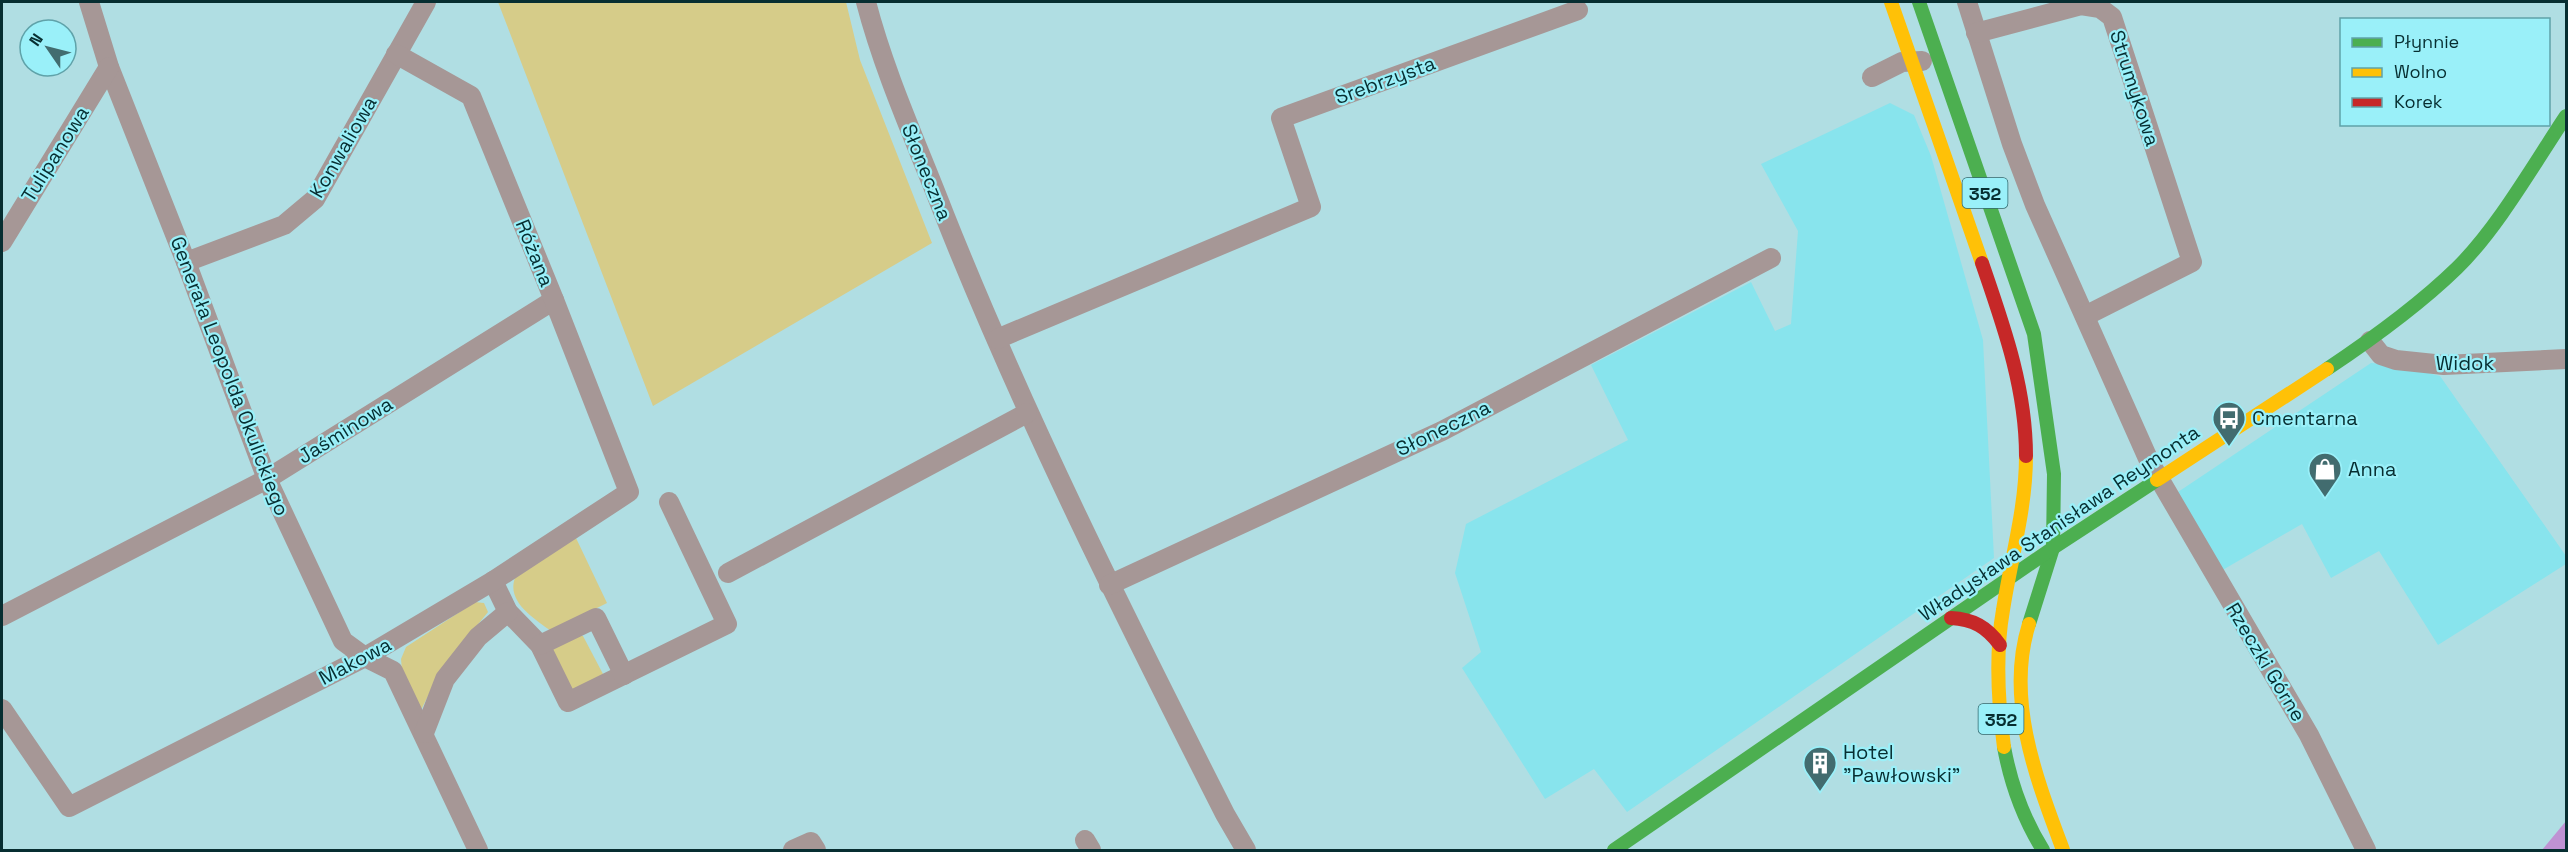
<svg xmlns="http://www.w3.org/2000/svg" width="2568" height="852" font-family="'Space Grotesk',sans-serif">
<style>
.built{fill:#88e4ed}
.green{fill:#d6cc89}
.water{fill:#bf92d3}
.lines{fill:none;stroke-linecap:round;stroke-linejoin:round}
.street{stroke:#a69796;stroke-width:20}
.fast{stroke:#4caf50;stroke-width:14}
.slow{stroke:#ffc107;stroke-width:14}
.jam{stroke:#c62828;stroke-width:14}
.labels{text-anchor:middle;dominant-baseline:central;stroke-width:4.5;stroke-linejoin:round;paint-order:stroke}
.shield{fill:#9af0f9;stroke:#33686d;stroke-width:1.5}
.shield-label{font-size:18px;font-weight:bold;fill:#072e31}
.street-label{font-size:20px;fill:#072e31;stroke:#9af0f9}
.poi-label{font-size:20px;fill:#072e31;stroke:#9af0f9;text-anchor:start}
</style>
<rect width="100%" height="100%" fill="#b0dee3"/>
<g class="built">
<path d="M1890,103L1914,115L1931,156L1983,340L1994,558L1627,812L1594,769L1545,799L1462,668L1481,652L1455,573L1466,524L1628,440L1591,365L1751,282L1775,331L1791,324L1798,231L1761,164Z"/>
<path d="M2371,363L2396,365L2440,376L2566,556V564L2438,645L2379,551L2331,578L2302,524L2214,575L2169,498Z"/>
</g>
<g class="green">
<path d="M498,2H846L860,60L932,243L653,406Z"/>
<path d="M576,538L607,603L551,631C535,619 506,602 515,578Z"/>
<path d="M475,602L484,603L488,612L441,670L421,710L402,671L401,659L406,647Z"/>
<path d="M574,636H583L603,674L573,692L550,651Z"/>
</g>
<path class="water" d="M2566,821V850H2542Z"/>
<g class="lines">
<g class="street">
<path d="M89,2L109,67L186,262L267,479L343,641L365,657L393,671L478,850"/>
<path d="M866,2C885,75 917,144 944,214C1026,420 1125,617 1225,814L1246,850"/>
<path d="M1967,2L2012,144L2035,205L2150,463L2309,735L2366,850"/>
<path d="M1976,33L2081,5L2100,8L2112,17L2192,262L2085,316"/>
<path d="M1872,77L1902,62L1922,61"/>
<path d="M2,242L109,67"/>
<path d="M186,262L284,225L315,199L426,2"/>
<path d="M997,339L1311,207L1281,118L1578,10"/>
<path d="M2370,341L2381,355L2396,360L2444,365L2566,359"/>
<path d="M728,573L1027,413"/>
<path d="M493,581L508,612L540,645L568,702L727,624L669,502"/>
<path d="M1109,585L1442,431L1771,258"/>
<path d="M2,616L267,479L554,300"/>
<path d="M540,645L596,618L624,675"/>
<path d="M2,709L69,807L365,657L493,581L629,492L554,300L471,96L396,54"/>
<path d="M424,733L445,679L478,637L508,612"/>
<path d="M1085,840L1091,850"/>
<path d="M793,850L811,842L816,850"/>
</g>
<g class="fast">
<path d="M1919,2L2034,334L2054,474L2053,548L2029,624"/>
<path d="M2327,369C2372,339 2418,306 2457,268C2497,229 2534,164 2566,116"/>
<path d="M2004,747C2011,785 2023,818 2043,850"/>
<path d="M1614,850L2053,548L2157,480"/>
</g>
<g class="slow">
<path d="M1891,2L1982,263"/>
<path d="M2157,480L2327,369"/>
<path d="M2029,624C2005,700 2037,780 2063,850"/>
<path d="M2004,747C1998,702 1995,655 2003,610C2011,558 2026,509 2026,456"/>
</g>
<g class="jam">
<path d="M1982,263C2004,327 2026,388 2026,456"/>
<path d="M1951,618C1973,619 1987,627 2000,645"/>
</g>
</g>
<defs>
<symbol id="bus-pin" viewBox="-11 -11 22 30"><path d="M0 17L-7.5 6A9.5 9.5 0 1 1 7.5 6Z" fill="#426c6f" stroke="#9af0f9"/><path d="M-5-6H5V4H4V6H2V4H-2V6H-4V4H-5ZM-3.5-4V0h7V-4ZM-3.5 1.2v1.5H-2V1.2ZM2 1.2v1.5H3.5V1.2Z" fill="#fff"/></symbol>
<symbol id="shop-pin" viewBox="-11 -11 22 30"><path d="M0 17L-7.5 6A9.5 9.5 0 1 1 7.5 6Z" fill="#426c6f" stroke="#9af0f9"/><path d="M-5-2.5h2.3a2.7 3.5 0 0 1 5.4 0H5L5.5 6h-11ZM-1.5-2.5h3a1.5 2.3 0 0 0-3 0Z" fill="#fff"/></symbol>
<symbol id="building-pin" viewBox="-11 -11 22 30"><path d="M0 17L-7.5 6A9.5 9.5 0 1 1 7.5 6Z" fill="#426c6f" stroke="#9af0f9"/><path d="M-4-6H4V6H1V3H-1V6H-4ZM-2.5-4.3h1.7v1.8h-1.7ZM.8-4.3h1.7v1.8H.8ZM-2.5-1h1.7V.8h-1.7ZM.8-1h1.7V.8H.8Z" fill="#fff"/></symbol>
</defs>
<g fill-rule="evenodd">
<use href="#bus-pin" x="2210" y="399" width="38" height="52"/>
<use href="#shop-pin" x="2306" y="450" width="38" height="52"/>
<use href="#building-pin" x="1801" y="744" width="38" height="52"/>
</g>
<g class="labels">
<g class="shield">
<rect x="1962.5" y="178" width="45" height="30" rx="4.5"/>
<rect x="1978.5" y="704" width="45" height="30" rx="4.5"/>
</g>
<g class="shield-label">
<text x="1985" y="193">352</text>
<text x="2001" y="719">352</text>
</g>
<g class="street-label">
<text transform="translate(1385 80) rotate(-20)">Srebrzysta</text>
<text transform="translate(2135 88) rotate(72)">Strumykowa</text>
<text transform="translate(343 147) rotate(-60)">Konwaliowa</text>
<text transform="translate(55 154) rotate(-58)">Tulipanowa</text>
<text transform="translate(927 172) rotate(68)">Słoneczna</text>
<text transform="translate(535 253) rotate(68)">Różana</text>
<text x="2465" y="363">Widok</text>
<text transform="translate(230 376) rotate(69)">Generała Leopolda Okulickiego</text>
<text transform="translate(1443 428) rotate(-26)">Słoneczna</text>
<text transform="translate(345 430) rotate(-32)">Jaśminowa</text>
<text transform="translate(2059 523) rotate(-34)">Władysława Stanisława Reymonta</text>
<text transform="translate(355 661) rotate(-28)">Makowa</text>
<text transform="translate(2266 662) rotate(59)">Rzeczki Górne</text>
</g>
<g class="poi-label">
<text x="2252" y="418">Cmentarna</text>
<text x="2348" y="469">Anna</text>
<text x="1843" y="752">Hotel<tspan x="1843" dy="23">"Pawłowski"</tspan></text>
</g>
</g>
<rect width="2568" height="852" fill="none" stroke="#072e31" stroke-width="6"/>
<rect x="2340" y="18" width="210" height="108" fill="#9af0f9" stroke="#5fa2a9" stroke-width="1.5"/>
<rect x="2352" y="38" width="30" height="9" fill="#4caf50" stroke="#5fa2a9" stroke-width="1.5"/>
<text x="2394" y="48" font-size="18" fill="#072e31">Płynnie</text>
<rect x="2352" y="68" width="30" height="9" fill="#ffc107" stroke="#5fa2a9" stroke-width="1.5"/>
<text x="2394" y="78" font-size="18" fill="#072e31">Wolno</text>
<rect x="2352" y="98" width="30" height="9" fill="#c62828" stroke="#5fa2a9" stroke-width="1.5"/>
<text x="2394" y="108" font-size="18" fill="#072e31">Korek</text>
<g transform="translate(48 48) rotate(305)"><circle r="28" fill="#9af0f9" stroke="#5fa2a9" stroke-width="1.5"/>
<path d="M0-4.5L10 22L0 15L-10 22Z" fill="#426c6f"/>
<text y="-9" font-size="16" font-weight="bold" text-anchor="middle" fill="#072e31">N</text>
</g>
</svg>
